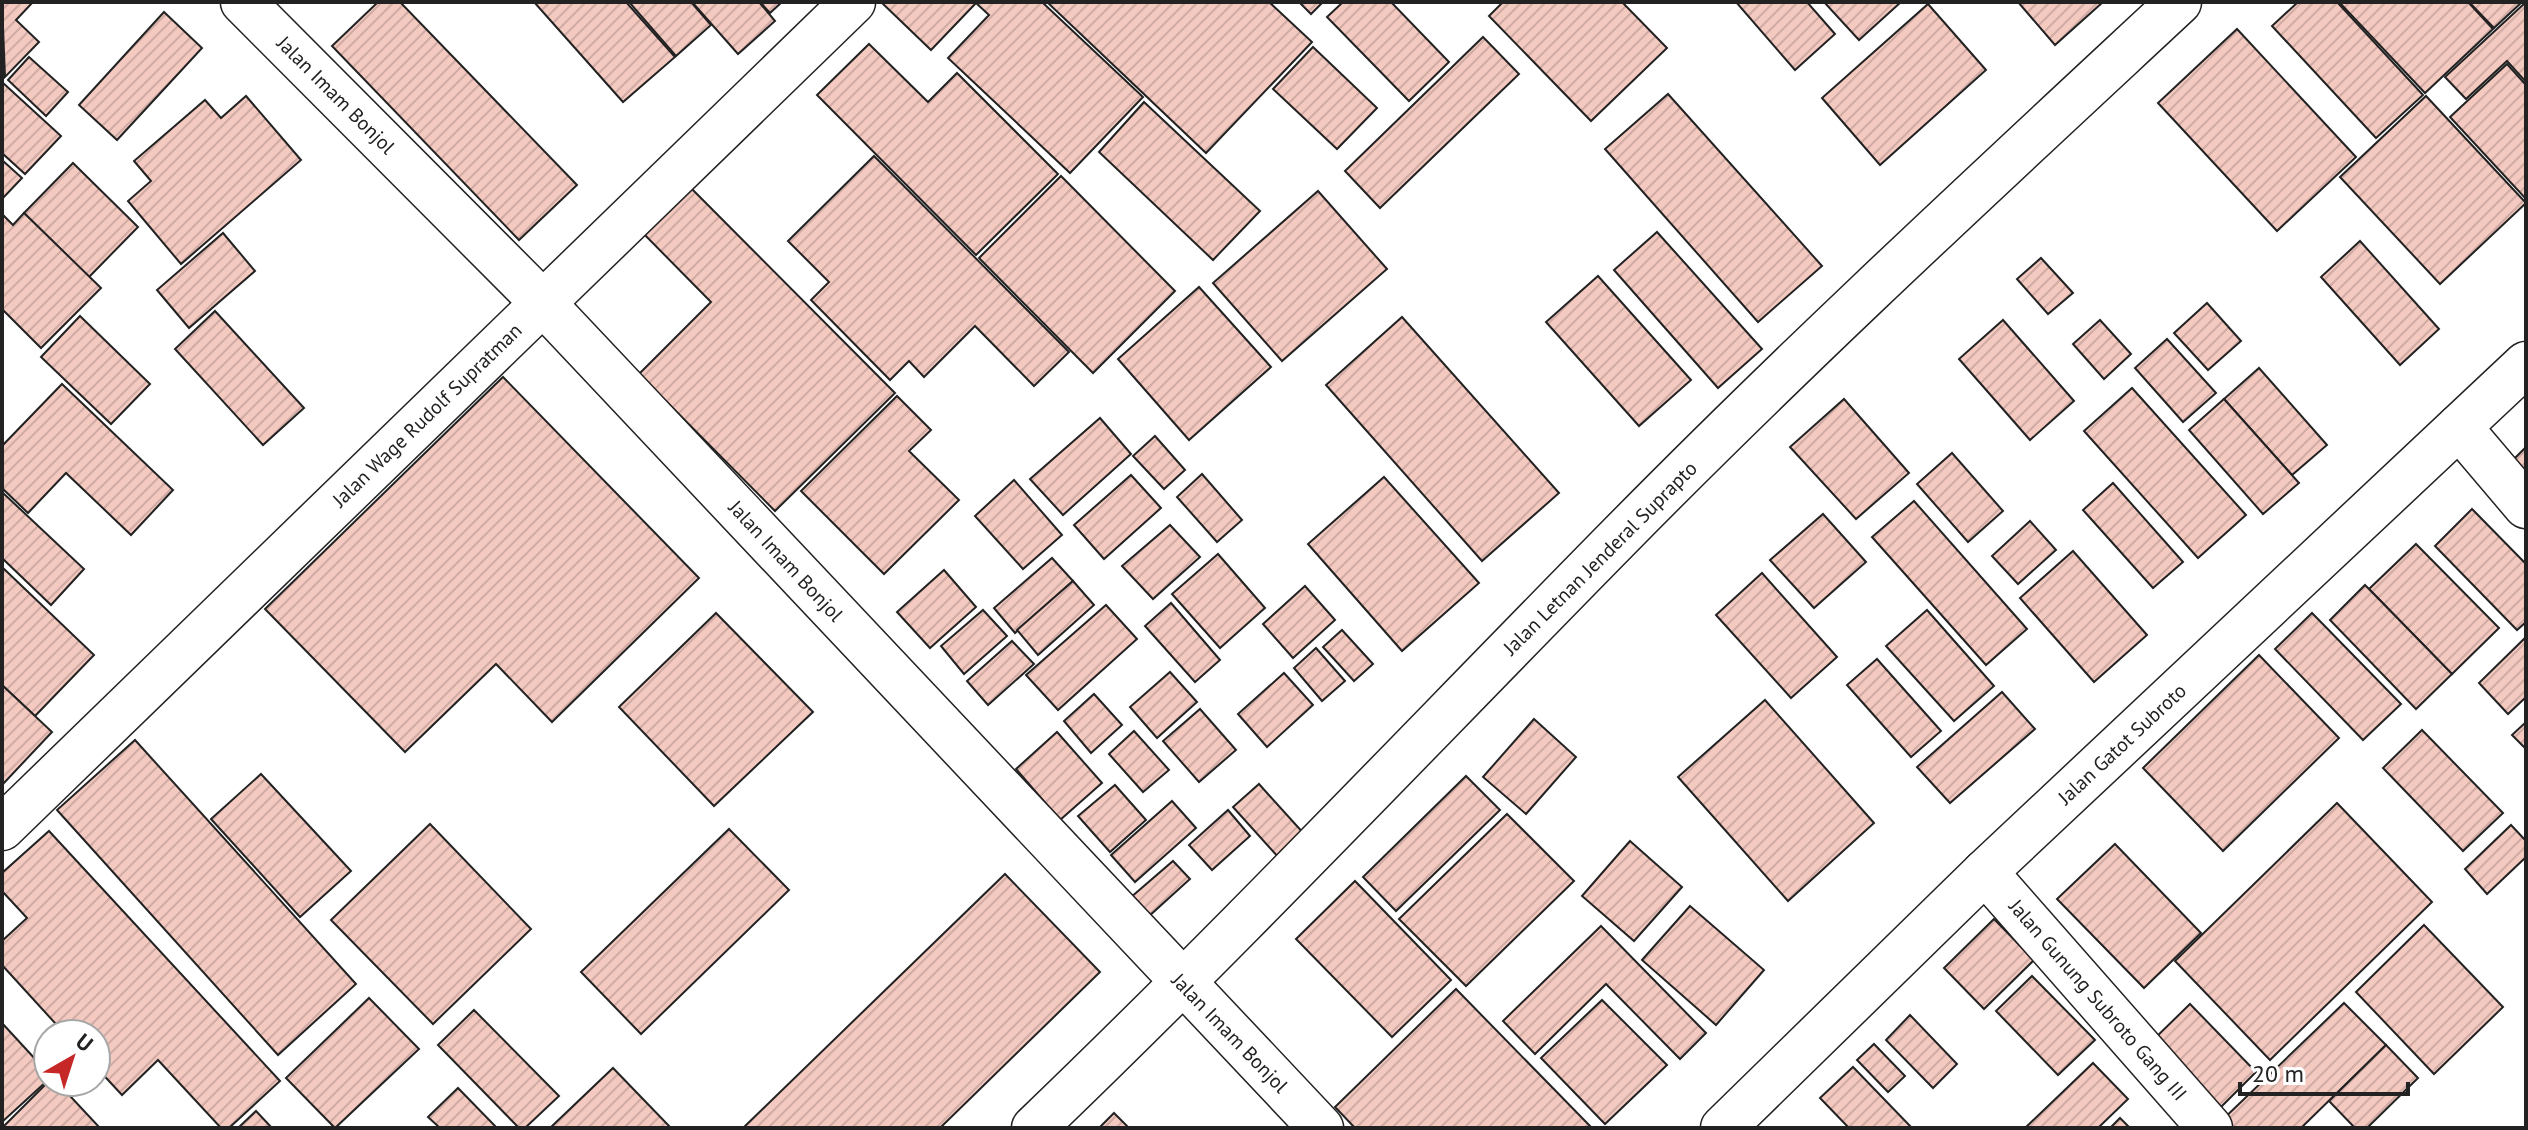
<svg xmlns="http://www.w3.org/2000/svg" width="2528" height="1130" font-family="'PT Sans',sans-serif">
<style>
.building{fill:url(#building-hatch);stroke:#222;stroke-width:2}
.lines{fill:none;stroke-linecap:round;stroke-linejoin:round}
.street-casing{stroke:#222;stroke-width:47}
.secondary-casing{stroke:#222;stroke-width:47}
.street{stroke:#fff;stroke-width:44}
.secondary{stroke:#fff;stroke-width:44}
.labels{text-anchor:middle;dominant-baseline:central;stroke-width:6;stroke-linejoin:round;paint-order:stroke}
.street-label{font-size:20px;fill:#222;stroke:#fff}
</style>
<defs>
<pattern id="building-hatch" width="6" height="6" patternUnits="userSpaceOnUse" patternTransform="scale(2)"><rect width="6" height="6" fill="#f3c9c0"/><path d="M-1 1l2-2M0 6l6-6M5 7l2-2" fill="none" stroke="#d0aca5"/></pattern>
</defs>
<rect width="100%" height="100%" fill="#fff"/>
<g class="building">
<path d="M2,2H33L16,20L39,42L5,77Z"/>
<path d="M378,2H400L577,185L519,240L332,46Z"/>
<path d="M534,2H626L675,57L623,102Z"/>
<path d="M629,2H691L711,25L676,56Z"/>
<path d="M692,2H759L775,21L738,54Z"/>
<path d="M760,2H782L770,13Z"/>
<path d="M881,2H1042L1143,97L1070,173L948,58L989,15L976,3L931,50Z"/>
<path d="M1047,2H1269L1312,42L1206,153Z"/>
<path d="M1299,2H1323L1311,14Z"/>
<path d="M1343,2H1391L1449,62L1409,101L1327,17Z"/>
<path d="M1503,2H1622L1667,48L1591,121L1489,16Z"/>
<path d="M1736,2H1807L1835,34L1795,70Z"/>
<path d="M1824,2H1901L1859,40Z"/>
<path d="M2018,2H2103L2055,45Z"/>
<path d="M2298,2H2337L2423,95L2376,138L2272,26Z"/>
<path d="M2339,2H2468L2493,29L2425,93Z"/>
<path d="M2469,2H2522L2494,28Z"/>
<path d="M2526,2V82L2507,61L2466,99L2445,77Z"/>
<path d="M1928,4L1986,70L1880,165L1822,98Z"/>
<path d="M164,12L202,48L117,140L79,105Z"/>
<path d="M2237,29L2356,157L2277,231L2158,103Z"/>
<path d="M1483,37L1519,74L1380,208L1345,171Z"/>
<path d="M869,44L928,102L957,73L1058,174L976,255L817,95Z"/>
<path d="M1313,47L1377,108L1337,149L1273,89Z"/>
<path d="M29,57L68,92L46,116L8,80Z"/>
<path d="M2507,64L2526,85V199L2450,117Z"/>
<path d="M2,82L61,136L25,174L2,153Z"/>
<path d="M1668,94L1822,266L1758,322L1605,149Z"/>
<path d="M246,96L301,160L181,264L128,201L151,181L134,161L205,100L221,118Z"/>
<path d="M2426,96L2526,203L2440,284L2340,177Z"/>
<path d="M1144,102L1260,211L1213,260L1099,152Z"/>
<path d="M874,156L1069,352L1034,386L975,326L924,377L909,361L890,380L811,300L829,282L788,241Z"/>
<path d="M2,160L22,178L2,199Z"/>
<path d="M73,163L138,227L89,277L24,213Z"/>
<path d="M679,176L895,393L775,511L639,374L711,302L633,223Z"/>
<path d="M1061,176L1175,291L1093,373L979,258Z"/>
<path d="M1318,191L1387,269L1282,361L1213,283Z"/>
<path d="M24,213L101,288L41,348L2,309V214L13,225Z"/>
<path d="M1657,232L1762,349L1718,388L1614,270Z"/>
<path d="M223,233L255,271L189,328L157,290Z"/>
<path d="M2360,241L2439,329L2400,365L2321,277Z"/>
<path d="M2041,258L2073,293L2048,314L2017,279Z"/>
<path d="M1598,276L1691,380L1639,426L1546,322Z"/>
<path d="M1199,287L1271,367L1189,440L1118,359Z"/>
<path d="M2207,303L2241,341L2208,370L2174,333Z"/>
<path d="M215,311L304,408L263,445L175,349Z"/>
<path d="M80,316L150,384L111,424L41,357Z"/>
<path d="M1402,317L1559,493L1482,561L1326,385Z"/>
<path d="M2003,320L2074,401L2030,440L1959,359Z"/>
<path d="M2100,320L2131,354L2104,379L2073,344Z"/>
<path d="M2167,339L2216,393L2183,422L2135,368Z"/>
<path d="M2259,368L2327,445L2292,475L2224,399Z"/>
<path d="M503,377L699,578L552,722L496,664L405,752L265,609Z"/>
<path d="M62,384L173,490L131,535L66,473L28,513L2,488V446Z"/>
<path d="M2132,388L2246,515L2198,558L2084,431Z"/>
<path d="M897,396L931,430L909,451L959,500L884,574L801,491Z"/>
<path d="M1844,399L1909,473L1856,519L1790,447Z"/>
<path d="M2224,399L2299,483L2263,514L2189,430Z"/>
<path d="M1100,418L1131,454L1063,515L1030,479Z"/>
<path d="M1155,436L1185,470L1164,489L1133,456Z"/>
<path d="M2526,447V489L2505,468Z"/>
<path d="M1952,453L2003,511L1968,542L1917,484Z"/>
<path d="M1202,474L1242,520L1217,542L1177,497Z"/>
<path d="M1131,475L1161,508L1104,559L1074,525Z"/>
<path d="M1384,477L1479,583L1402,651L1308,544Z"/>
<path d="M1014,480L1062,535L1023,569L975,516Z"/>
<path d="M2113,483L2183,562L2153,588L2083,510Z"/>
<path d="M2,492L84,569L51,605L2,558Z"/>
<path d="M1914,501L2027,629L1986,665L1872,537Z"/>
<path d="M2472,509L2526,564V622L2517,630L2435,546Z"/>
<path d="M1823,514L1866,562L1814,608L1770,560Z"/>
<path d="M2030,521L2056,550L2018,584L1992,556Z"/>
<path d="M1170,525L1200,557L1153,599L1122,566Z"/>
<path d="M2416,544L2499,628L2452,674L2369,589Z"/>
<path d="M2073,551L2147,635L2094,682L2020,598Z"/>
<path d="M1218,554L1265,608L1220,648L1172,594Z"/>
<path d="M1052,558L1073,581L1015,633L994,608Z"/>
<path d="M2,567L94,655L35,716L2,685Z"/>
<path d="M944,570L976,607L930,648L897,612Z"/>
<path d="M1762,573L1837,657L1791,698L1716,615Z"/>
<path d="M1073,581L1094,605L1038,655L1017,630Z"/>
<path d="M2365,585L2452,674L2416,709L2330,620Z"/>
<path d="M1305,586L1335,620L1293,658L1263,624Z"/>
<path d="M1171,603L1220,660L1195,682L1145,626Z"/>
<path d="M1106,605L1137,639L1058,710L1026,675Z"/>
<path d="M983,610L1007,636L964,674L941,646Z"/>
<path d="M1927,610L1994,686L1954,721L1886,646Z"/>
<path d="M716,613L813,712L714,806L619,707Z"/>
<path d="M2312,613L2401,704L2363,740L2275,649Z"/>
<path d="M1342,630L1373,664L1354,681L1323,647Z"/>
<path d="M2526,637V697L2508,714L2479,683Z"/>
<path d="M1012,641L1034,664L988,705L967,681Z"/>
<path d="M1316,648L1345,681L1322,701L1294,668Z"/>
<path d="M2259,655L2339,738L2223,851L2143,768Z"/>
<path d="M1877,659L1941,731L1911,757L1847,685Z"/>
<path d="M1170,672L1197,702L1157,738L1130,707Z"/>
<path d="M1284,673L1313,705L1267,747L1238,714Z"/>
<path d="M2,685L52,732L3,784L2,783Z"/>
<path d="M2002,692L2035,729L1950,803L1917,767Z"/>
<path d="M1094,694L1122,725L1091,753L1064,721Z"/>
<path d="M1765,700L1874,823L1788,901L1678,777Z"/>
<path d="M1200,709L1236,750L1199,782L1163,741Z"/>
<path d="M1534,719L1576,757L1526,814L1483,777Z"/>
<path d="M2526,722V749L2512,735Z"/>
<path d="M2422,730L2503,813L2463,851L2383,768Z"/>
<path d="M1134,731L1169,770L1143,792L1109,754Z"/>
<path d="M1057,732L1102,783L1060,820L1016,769Z"/>
<path d="M135,740L356,984L278,1055L57,810Z"/>
<path d="M261,774L351,871L300,917L211,819Z"/>
<path d="M1466,776L1500,810L1396,911L1363,877Z"/>
<path d="M1259,784L1315,846L1289,869L1233,807Z"/>
<path d="M1115,785L1146,820L1110,852L1078,816Z"/>
<path d="M1172,801L1196,828L1135,882L1111,855Z"/>
<path d="M2337,803L2432,902L2270,1060L2175,961Z"/>
<path d="M1228,810L1250,836L1212,870L1189,845Z"/>
<path d="M1507,814L1574,881L1466,986L1399,919Z"/>
<path d="M430,824L531,929L433,1024L331,920Z"/>
<path d="M2511,825L2526,841V857L2487,894L2465,869Z"/>
<path d="M729,829L789,890L641,1034L581,972Z"/>
<path d="M49,831L280,1081L229,1128H221L158,1060L122,1095L96,1067V1034H65L2,965V941L27,918L2,891V873Z"/>
<path d="M1630,841L1682,887L1634,941L1582,896Z"/>
<path d="M2115,844L2201,933L2144,988L2057,899Z"/>
<path d="M1173,861L1190,879L1148,917L1130,898Z"/>
<path d="M1005,874L1100,972L940,1128H743Z"/>
<path d="M1355,881L1451,980L1392,1037L1296,939Z"/>
<path d="M1690,906L1764,970L1716,1025L1642,960Z"/>
<path d="M1994,919L2034,960L1984,1009L1944,968Z"/>
<path d="M2424,925L2503,1007L2434,1074L2356,992Z"/>
<path d="M1601,926L1706,1033L1680,1059L1606,984L1535,1054L1503,1021Z"/>
<path d="M2032,976L2095,1040L2058,1075L1996,1011Z"/>
<path d="M1456,989L1591,1127L1355,1128L1335,1107Z"/>
<path d="M369,998L419,1049L335,1128L286,1078Z"/>
<path d="M1602,1000L1667,1065L1605,1124L1541,1058Z"/>
<path d="M2344,1003L2386,1045L2301,1128H2220L2217,1125Z"/>
<path d="M2190,1004L2256,1072L2217,1111L2150,1043Z"/>
<path d="M474,1010L559,1096L525,1128H519L438,1045Z"/>
<path d="M1910,1015L1957,1064L1933,1088L1886,1040Z"/>
<path d="M2,1023L48,1073V1080L2,1122Z"/>
<path d="M1874,1044L1905,1076L1888,1092L1857,1060Z"/>
<path d="M2386,1045L2418,1078L2367,1128H2355L2329,1101Z"/>
<path d="M2093,1063L2128,1099L2098,1128L2026,1127Z"/>
<path d="M1853,1067L1912,1128H1849L1820,1098Z"/>
<path d="M613,1068L671,1128H550Z"/>
<path d="M48,1082H57L100,1128H2Z"/>
<path d="M458,1088L497,1128H440L428,1117Z"/>
<path d="M256,1111L272,1128H238Z"/>
<path d="M1114,1113L1129,1128H1099Z"/>
<path d="M2120,1118L2130,1128H2110Z"/>
</g>
<g class="lines">
<defs>
<g id="street">
<path d="M2459,427L2526,506"/>
<path d="M1985,872L2210,1128"/>
</g>
<g id="secondary">
<path d="M243,2L542,302L1321,1128"/>
<path d="M2,828L853,2"/>
<path d="M1034,1128C1234,936 1424,735 1619,537C1800,353 1990,178 2179,2"/>
<path d="M1723,1128L1985,872L2526,364"/>
</g>
</defs>
<use href="#street" class="street-casing"/>
<use href="#secondary" class="secondary-casing"/>
<use href="#street" class="street"/>
<use href="#secondary" class="secondary"/>
</g>
<g class="labels">
<g class="street-label">
<text transform="translate(336 95) rotate(45)">Jalan Imam Bonjol</text>
<text transform="translate(427 415) rotate(-44)">Jalan Wage Rudolf Supratman</text>
<text transform="translate(1600 558) rotate(-45)">Jalan Letnan Jenderal Suprapto</text>
<text transform="translate(786 561) rotate(47)">Jalan Imam Bonjol</text>
<text transform="translate(2122 744) rotate(-43)">Jalan Gatot Subroto</text>
<text transform="translate(2098 1000) rotate(49)">Jalan Gunung Subroto Gang III</text>
<text transform="translate(1230 1033) rotate(46)">Jalan Imam Bonjol</text>
</g>
</g>
<rect width="2528" height="1130" fill="none" stroke="#222222" stroke-width="8"/>
<g transform="translate(72 1058) rotate(39)"><circle r="38" fill="#ffffff" stroke="#a7a7a7" stroke-width="2"/>
<path d="M0-6L14 30L0 20L-14 30Z" fill="#c62828"/>
<text y="-12" font-size="22" font-weight="bold" text-anchor="middle" fill="#222222">U</text>
</g>
<path d="M2240 1082v12h168v-12" fill="none" stroke="#222222" stroke-width="4"/>
<text x="2252" y="1082" font-size="24" fill="#222222" stroke="#ffffff" stroke-width="6" paint-order="stroke">20 m</text>
</svg>
